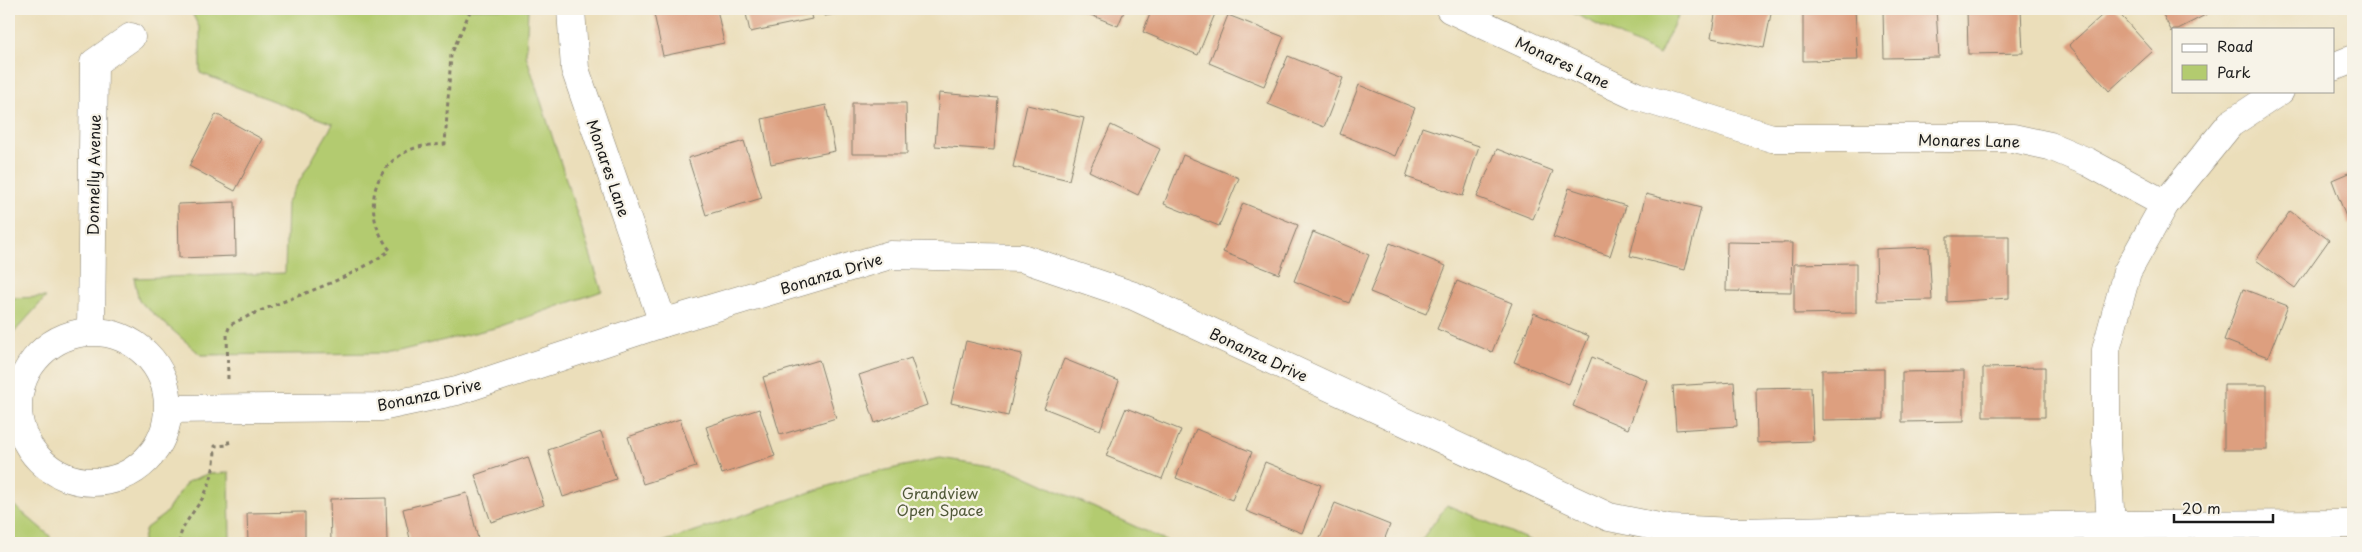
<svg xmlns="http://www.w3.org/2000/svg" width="2362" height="552" font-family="'Playpen Sans',sans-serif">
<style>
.green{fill:#b3cb6f;stroke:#687446}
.building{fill:#dd9f7f}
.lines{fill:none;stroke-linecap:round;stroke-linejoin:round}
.minor-casing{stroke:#847d6b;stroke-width:29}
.path{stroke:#847d6b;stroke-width:3;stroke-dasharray:4 4;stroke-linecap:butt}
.minor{stroke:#fff;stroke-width:28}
.labels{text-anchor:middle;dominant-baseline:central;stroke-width:4.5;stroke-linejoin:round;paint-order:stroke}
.street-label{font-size:15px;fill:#1c1c1c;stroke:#f7f3e8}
.park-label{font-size:15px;fill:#515939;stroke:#f7f3e8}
</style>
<rect width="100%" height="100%" fill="#f7f3e8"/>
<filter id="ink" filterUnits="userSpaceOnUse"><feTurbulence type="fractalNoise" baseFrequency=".02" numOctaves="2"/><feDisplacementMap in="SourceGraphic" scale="10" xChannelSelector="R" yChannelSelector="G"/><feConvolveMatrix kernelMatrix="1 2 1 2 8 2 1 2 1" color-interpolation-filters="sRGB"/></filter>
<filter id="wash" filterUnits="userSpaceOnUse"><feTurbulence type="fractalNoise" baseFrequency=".0096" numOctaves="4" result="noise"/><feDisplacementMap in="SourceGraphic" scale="20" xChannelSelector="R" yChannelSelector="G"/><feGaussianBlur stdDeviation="1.12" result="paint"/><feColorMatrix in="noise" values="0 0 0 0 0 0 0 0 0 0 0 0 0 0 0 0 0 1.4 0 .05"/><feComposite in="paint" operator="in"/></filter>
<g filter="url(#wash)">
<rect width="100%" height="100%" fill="#ebdeba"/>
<g class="green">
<path d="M190,9H528L526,55L602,291L499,327L390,353L201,355L139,301L134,278L285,273L287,202L333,124L200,73V29Z"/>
<path d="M1565,9H1681L1659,55Z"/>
<path d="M46,297L9,338V298Z"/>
<path d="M940,458L1010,469L1171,543H660L855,477Z"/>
<path d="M229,473L230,543H142L146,528L165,514L187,482L207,474Z"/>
<path d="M9,501L50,536V543H9Z"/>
<path d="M1447,505L1536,543H1419Z"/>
</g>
<g id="blocks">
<g class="building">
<path d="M653,9H717L724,43L663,56Z"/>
<path d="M745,9H809L812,19L750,32Z"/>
<path d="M823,9H856V10L825,16Z"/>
<path d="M1076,9H1125L1118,26Z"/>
<path d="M1152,9H1217L1198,55L1143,32Z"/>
<path d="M1716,9H1772L1764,48L1711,38Z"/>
<path d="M1803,9H1855L1858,60L1803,61Z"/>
<path d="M1883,9H1936L1939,57L1884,58Z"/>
<path d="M1967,9H2021L2023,53L1968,54Z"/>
<path d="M2109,9H2115L2153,51L2109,91L2069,45Z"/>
<path d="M2160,9H2217L2178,29H2173L2172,32Z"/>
<path d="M1228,15L1284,37L1264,86L1209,63Z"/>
<path d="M1288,56L1343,78L1324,127L1268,104Z"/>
<path d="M1359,85L1415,108L1395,156L1340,134Z"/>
<path d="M939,93L998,98L994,150L935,146Z"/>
<path d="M852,103H906L907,154H852Z"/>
<path d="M826,105L835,151L771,164L762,119Z"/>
<path d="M1027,105L1084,118L1069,180L1013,167Z"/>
<path d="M216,114L262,139L235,191L189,166Z"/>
<path d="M1111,125L1160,149L1138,195L1089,171Z"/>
<path d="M1422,127L1479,146L1463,196L1406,177Z"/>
<path d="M744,141L762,198L706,215L688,158Z"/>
<path d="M1497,149L1553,171L1533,219L1477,197Z"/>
<path d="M1183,155L1239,178L1219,226L1164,204Z"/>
<path d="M2353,171V223L2349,225L2332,180Z"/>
<path d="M1569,188L1626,206L1610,256L1553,237Z"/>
<path d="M1646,194L1701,208L1685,270L1630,256Z"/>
<path d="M235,202L236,256L179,258L178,204Z"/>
<path d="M1243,203L1298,225L1279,274L1223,252Z"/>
<path d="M2290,211L2329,240L2295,288L2256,260Z"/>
<path d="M1313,232L1369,255L1349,303L1294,281Z"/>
<path d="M1947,236H2009V298L1947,302Z"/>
<path d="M1727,242L1792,243L1791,292L1726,291Z"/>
<path d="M1390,243L1446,266L1426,314L1370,292Z"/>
<path d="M1929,247L1932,300L1877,301L1876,249Z"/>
<path d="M1856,263V313L1794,314V264Z"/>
<path d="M1457,281L1512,303L1492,352L1437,329Z"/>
<path d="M2243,289L2288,306L2268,357L2224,340Z"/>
<path d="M1534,313L1589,336L1569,384L1514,362Z"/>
<path d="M966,341L1022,354L1008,416L951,403Z"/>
<path d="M1592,357L1647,380L1628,429L1573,406Z"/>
<path d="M911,358L927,405L875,423L859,375Z"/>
<path d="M1064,359L1119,381L1100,430L1044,408Z"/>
<path d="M819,360L836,418L780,435L763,377Z"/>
<path d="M2045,367V417H1983V368Z"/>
<path d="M1884,369V419L1822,420V370Z"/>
<path d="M1964,371V421L1902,422V372Z"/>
<path d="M1734,382L1737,426L1676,430L1673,386Z"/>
<rect x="2224" y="385" width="43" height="65"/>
<path d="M1811,387L1813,441L1757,443L1756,388Z"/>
<path d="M1126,408L1181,430L1162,479L1106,456Z"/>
<path d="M759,409L775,456L722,474L706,427Z"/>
<path d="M680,419L696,467L643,484L628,437Z"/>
<path d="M1196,429L1252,452L1232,500L1176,478Z"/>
<path d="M601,432L616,479L563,497L548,450Z"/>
<path d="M528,457L544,505L491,522L475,475Z"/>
<path d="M1265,462L1321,485L1302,533L1246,511Z"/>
<path d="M467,493L479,543H411L403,509Z"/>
<path d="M386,498L387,543H331L330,499Z"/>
<path d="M1335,503L1390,525L1383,543H1318Z"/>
<path d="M305,512V543H248L247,513Z"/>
</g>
</g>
</g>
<g filter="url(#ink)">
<use href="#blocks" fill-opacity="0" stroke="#847d6b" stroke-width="1"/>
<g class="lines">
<defs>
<g id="minor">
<path d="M571,9L575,69L663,323"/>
<path d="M1450,9L1636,96L1772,138H2013L2050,146L2088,162L2165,204L2127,272L2106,350V443L2111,525"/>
<path d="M2333,67L2353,59"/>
<path d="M2165,204L2230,124L2280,91"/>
<path d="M91,331L94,63L131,37"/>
<circle cx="93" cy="407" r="75"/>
<path d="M169,409L381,407L457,391L663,323L890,255L1022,258L1134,296L1609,517L1669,529L1733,532L2111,525L2353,524"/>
</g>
</defs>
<use href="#minor" class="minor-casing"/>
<g class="path">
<path d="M228,379L227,333L230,325C281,298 342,286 390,250C365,219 367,174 404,153C417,145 431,145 445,144L451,55L471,9"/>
<path d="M179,543C180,527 194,512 202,499C212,482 215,464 215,446L229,445L228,438"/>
</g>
<use href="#minor" class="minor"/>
</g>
</g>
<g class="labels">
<g class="street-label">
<text transform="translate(1563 62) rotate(25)">Monares Lane</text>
<text transform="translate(1969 140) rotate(1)">Monares Lane</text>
<text transform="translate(609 168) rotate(71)">Monares Lane</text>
<text transform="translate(93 175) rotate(-89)">Donnelly Avenue</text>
<text transform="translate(831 273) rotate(-17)">Bonanza Drive</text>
<text transform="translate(1259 354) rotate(25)">Bonanza Drive</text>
<text transform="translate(429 394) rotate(-12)">Bonanza Drive</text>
</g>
<g class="park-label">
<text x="940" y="492">Grandview<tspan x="940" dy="17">Open Space</tspan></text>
</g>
</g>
<rect width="2362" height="552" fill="none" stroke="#f7f3e8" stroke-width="30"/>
<rect x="2172" y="28" width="162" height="65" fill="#f7f3e8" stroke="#9f9d96"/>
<rect x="2182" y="44" width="25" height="8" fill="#ffffff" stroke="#9f9d96"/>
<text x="2217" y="52" font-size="15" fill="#1c1c1c">Road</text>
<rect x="2182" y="65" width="25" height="15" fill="#b3cb6f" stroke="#9f9d96"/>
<text x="2217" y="78" font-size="15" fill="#1c1c1c">Park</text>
<path d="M2174 514v8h99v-8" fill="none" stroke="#1c1c1c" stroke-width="2.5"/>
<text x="2182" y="514" font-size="15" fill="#1c1c1c" stroke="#f7f3e8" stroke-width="4" paint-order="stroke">20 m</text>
</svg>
